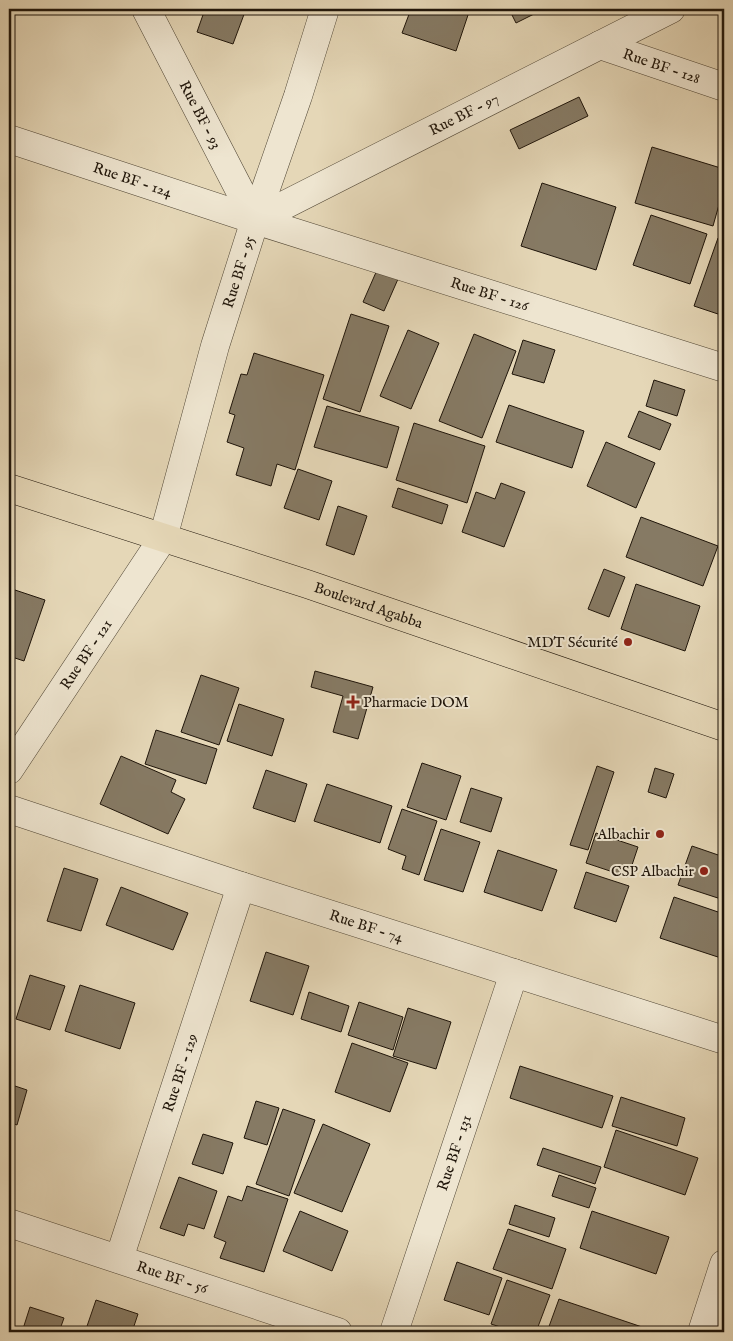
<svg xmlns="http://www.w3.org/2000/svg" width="733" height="1341" font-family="'IM FELL English',serif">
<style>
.building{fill:#867a64;stroke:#1f150a}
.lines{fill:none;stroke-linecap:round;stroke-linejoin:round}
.minor-casing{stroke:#504635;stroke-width:29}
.major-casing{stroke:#1f150a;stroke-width:29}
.minor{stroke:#eee5d0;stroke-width:28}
.major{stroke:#e5d7b7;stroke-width:28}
.poi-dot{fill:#8f2418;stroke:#eee5d0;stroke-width:2}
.labels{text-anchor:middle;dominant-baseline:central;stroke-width:4;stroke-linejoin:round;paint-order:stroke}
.street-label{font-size:15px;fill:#1f150a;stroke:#eee5d0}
.poi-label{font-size:15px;fill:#1f150a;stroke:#eee5d0;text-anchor:end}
</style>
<rect width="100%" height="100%" fill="#e5d7b7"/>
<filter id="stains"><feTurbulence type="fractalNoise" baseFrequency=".004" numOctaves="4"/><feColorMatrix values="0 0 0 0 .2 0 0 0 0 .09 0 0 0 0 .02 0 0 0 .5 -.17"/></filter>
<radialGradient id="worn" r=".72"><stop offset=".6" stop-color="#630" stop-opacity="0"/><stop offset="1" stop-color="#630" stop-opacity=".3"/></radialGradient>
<g class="building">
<path d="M205,9H246L233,44L197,32Z"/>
<path d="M411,9H470L456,51L402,33Z"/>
<path d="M509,9H544L516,23Z"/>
<path d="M579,97L588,116L519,149L510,130Z"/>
<path d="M652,147L724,169V187L713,226L635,203Z"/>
<path d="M542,183L616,207L596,270L521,246Z"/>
<path d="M651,215L707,234L690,284L633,265Z"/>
<path d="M718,238L724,240V316L694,306Z"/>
<path d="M377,270L398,279L384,311L363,302Z"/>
<path d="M351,314L389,326L360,412L323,399Z"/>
<path d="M408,330L439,343L411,409L380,396Z"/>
<path d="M474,334L516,351L482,438L439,421Z"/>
<path d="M523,340L555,350L544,383L512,374Z"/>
<path d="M254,353L324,375L295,470L277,464L271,486L236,475L244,448L227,442L235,415L229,413L241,374L247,375Z"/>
<path d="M654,380L685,390L677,416L646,406Z"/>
<path d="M509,405L584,431L572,468L496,442Z"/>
<path d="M327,406L399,427L387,468L314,447Z"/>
<path d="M639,411L671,424L660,450L628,437Z"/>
<path d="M414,423L485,446L467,503L396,480Z"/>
<path d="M606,442L655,463L636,508L587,486Z"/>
<path d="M298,469L332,481L319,520L284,508Z"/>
<path d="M501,483L525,492L504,547L462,532L476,492L495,499Z"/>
<path d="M398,488L448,505L442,524L392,507Z"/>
<path d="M338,506L367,516L354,555L326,545Z"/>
<path d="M641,517L718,546L703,586L626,557Z"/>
<path d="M604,569L625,577L609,617L588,609Z"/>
<path d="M636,584L700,606L685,651L621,629Z"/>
<path d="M9,588L45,600L24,661L9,656Z"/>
<path d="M315,671L373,687L358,739L333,732L343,696L311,687Z"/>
<path d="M201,675L239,688L219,745L181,732Z"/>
<path d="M239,704L284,719L272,756L227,741Z"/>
<path d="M156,730L217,749L206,784L145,764Z"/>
<path d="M121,756L176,780L171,792L185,799L168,834L100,804Z"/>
<path d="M422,763L461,776L446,820L407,807Z"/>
<path d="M597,766L614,772L588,850L570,845Z"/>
<path d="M655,768L674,774L666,798L648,792Z"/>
<path d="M266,770L307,784L295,822L253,808Z"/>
<path d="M327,784L392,806L380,843L314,821Z"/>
<path d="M471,788L502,798L491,832L460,822Z"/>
<path d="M402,809L437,821L419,875L402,869L406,856L388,849Z"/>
<path d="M441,829L480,842L463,892L424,880Z"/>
<path d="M596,833L638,847L628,877L586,863Z"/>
<path d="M692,846L724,857V900L678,885Z"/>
<path d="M498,850L557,870L542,911L484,892Z"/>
<path d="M64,868L98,879L81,931L47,921Z"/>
<path d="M586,872L629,886L616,922L574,908Z"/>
<path d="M121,887L188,913L173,950L106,925Z"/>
<path d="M674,897L724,914V959L660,938Z"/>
<path d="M266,952L309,966L293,1015L250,1001Z"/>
<path d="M30,975L65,986L50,1030L16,1019Z"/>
<path d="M80,985L135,1003L120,1049L65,1031Z"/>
<path d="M309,992L349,1006L341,1032L301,1019Z"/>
<path d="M359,1002L403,1017L393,1050L348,1035Z"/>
<path d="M408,1008L451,1022L436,1069L393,1056Z"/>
<path d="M352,1043L408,1063L390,1112L335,1092Z"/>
<path d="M520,1066L613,1096L602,1128L510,1098Z"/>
<path d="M9,1084L27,1090L17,1125L9,1122Z"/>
<path d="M621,1097L685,1118L677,1146L612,1126Z"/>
<path d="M256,1101L279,1108L267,1145L244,1138Z"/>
<path d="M283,1109L315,1120L289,1196L256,1184Z"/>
<path d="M323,1124L370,1144L342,1212L294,1193Z"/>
<path d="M616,1130L698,1158L685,1195L604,1167Z"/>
<path d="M203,1134L233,1143L223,1174L192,1164Z"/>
<path d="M543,1148L601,1167L595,1184L537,1165Z"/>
<path d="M559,1175L596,1188L589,1208L552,1196Z"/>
<path d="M179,1177L217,1191L204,1229L188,1224L184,1236L160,1228Z"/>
<path d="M247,1186L288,1199L264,1272L220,1258L226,1242L214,1237L228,1196L242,1201Z"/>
<path d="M515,1205L555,1218L549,1237L509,1224Z"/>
<path d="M300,1211L348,1231L332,1271L283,1251Z"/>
<path d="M592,1211L669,1237L656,1274L580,1248Z"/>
<path d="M508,1229L566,1249L552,1289L493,1269Z"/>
<path d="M457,1262L502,1278L489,1315L444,1300Z"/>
<path d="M507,1280L550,1295L536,1332H516L491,1324Z"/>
<path d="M559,1299L651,1330V1332H547Z"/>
<path d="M96,1300L138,1314L132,1332H85Z"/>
<path d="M30,1307L64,1318L59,1332H22Z"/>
</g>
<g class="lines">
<defs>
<g id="minor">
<path id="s1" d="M146,9L255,220"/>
<path id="s2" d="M600,45L724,87"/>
<path id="s3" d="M9,139L255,220L724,368"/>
<path id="s4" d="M255,220L671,9"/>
<path id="s5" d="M9,770L163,538L215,346L255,220L298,96L325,9"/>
<path id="s6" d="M9,809L241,886L724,1040"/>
<path id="s7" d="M9,1223L338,1332"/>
<path id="s8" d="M119,1259L241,886"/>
<path id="s9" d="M394,1332L514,973"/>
<path d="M702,1332L724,1264"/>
</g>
<g id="major">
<path id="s10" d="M9,488L307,584L724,727"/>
</g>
</defs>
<use href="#minor" class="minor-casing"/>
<use href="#major" class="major-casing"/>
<use href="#minor" class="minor"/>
<use href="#major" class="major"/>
</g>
<g class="poi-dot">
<circle cx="628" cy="642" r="5"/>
<path d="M350.5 694.5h5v5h5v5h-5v5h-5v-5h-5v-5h5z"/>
<circle cx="660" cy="834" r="5"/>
<circle cx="704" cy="871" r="5"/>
</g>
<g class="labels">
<g class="street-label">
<text stroke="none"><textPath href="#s2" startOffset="65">Rue BF - 128</textPath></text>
<text stroke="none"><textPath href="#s4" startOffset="234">Rue BF - 97</textPath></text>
<text stroke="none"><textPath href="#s1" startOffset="119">Rue BF - 93</textPath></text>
<text stroke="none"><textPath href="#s3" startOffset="130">Rue BF - 124</textPath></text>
<text stroke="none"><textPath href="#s5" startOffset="555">Rue BF - 95</textPath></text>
<text stroke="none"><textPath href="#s3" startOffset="505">Rue BF - 126</textPath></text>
<text stroke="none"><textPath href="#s10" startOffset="378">Boulevard Agabba</textPath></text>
<text stroke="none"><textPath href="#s5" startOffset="139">Rue BF - 121</textPath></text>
<text stroke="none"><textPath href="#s6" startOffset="376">Rue BF - 74</textPath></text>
<text stroke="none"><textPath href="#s8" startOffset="196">Rue BF - 129</textPath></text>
<text stroke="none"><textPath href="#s9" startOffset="189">Rue BF - 131</textPath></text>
<text stroke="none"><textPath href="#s7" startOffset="172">Rue BF - 56</textPath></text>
</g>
<g class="poi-label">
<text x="618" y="642">MDT Sécurité</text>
<text x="363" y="702" text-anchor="start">Pharmacie DOM</text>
<text x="650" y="834">Albachir</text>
<text x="694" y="871">CSP Albachir</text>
</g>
</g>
<rect width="733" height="1341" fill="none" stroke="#e5d7b7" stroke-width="30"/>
<rect x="10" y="10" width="713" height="1321" fill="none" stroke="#1f150a" stroke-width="2.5"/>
<rect x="15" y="15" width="703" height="1311" fill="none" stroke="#1f150a"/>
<rect width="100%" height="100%" filter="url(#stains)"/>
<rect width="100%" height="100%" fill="url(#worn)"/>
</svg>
